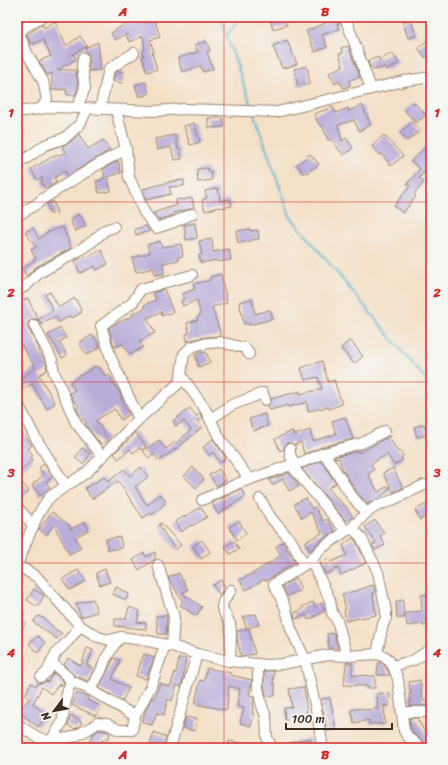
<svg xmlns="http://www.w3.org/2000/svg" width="448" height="765" font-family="Sriracha,sans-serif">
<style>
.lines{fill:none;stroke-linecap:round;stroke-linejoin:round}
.stream{stroke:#4cb1cb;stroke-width:2}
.building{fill:#baadd9}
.minor-casing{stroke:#988572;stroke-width:12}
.minor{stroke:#fff;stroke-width:10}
.grid{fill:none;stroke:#d62828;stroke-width:1;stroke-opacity:0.55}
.neatline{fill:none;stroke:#d62828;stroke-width:1.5}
.grid-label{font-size:13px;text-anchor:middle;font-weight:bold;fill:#d62828}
</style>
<rect width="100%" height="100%" fill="#f6f6f2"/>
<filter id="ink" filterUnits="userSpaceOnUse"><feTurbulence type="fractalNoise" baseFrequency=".025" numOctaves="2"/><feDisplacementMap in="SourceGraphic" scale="8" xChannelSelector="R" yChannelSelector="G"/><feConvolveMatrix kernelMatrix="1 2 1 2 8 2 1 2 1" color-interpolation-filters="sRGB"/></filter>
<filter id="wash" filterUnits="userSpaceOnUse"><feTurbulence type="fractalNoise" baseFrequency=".012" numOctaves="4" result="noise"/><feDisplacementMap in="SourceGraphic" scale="16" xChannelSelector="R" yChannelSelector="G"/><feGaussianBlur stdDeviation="0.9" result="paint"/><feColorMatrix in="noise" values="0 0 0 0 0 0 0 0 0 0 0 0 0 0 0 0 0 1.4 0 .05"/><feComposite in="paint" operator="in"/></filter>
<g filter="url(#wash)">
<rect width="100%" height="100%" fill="#f4e0c7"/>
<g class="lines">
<g class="stream">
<path d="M220,17L252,108"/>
<path d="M227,36L240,17"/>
<path d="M254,114L290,216L431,386"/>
</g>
</g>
<g id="blocks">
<g class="building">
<path d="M125,17H154L160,37L150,40L154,52L152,53L157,69L147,72L142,57L144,56L142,51L145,50L143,36L129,42L126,34L115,40L111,33L127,23Z"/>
<path d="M270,17H297L286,22L287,25L273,29Z"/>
<path d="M334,17H337L339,24H337L339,29L322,35L327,47L315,52L306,31L326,23L325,20Z"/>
<path d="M411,20L416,36L408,38L403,23Z"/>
<path d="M55,21L66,46L80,36L87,46L73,54L76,59L57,70H76L78,87L75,95H67L66,89L52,90V73L47,75L39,61L51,56L43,39L34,44L33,42L30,44L27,35L42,24L44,28Z"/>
<path d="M287,40L297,64L286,68V67L282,68L273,46Z"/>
<path d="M428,40L431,44V53L425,57L418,48Z"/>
<path d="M206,41L210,51L207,52L213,69L203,72L201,66L182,72L178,58L198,52L195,45Z"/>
<path d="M98,42L101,70L89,71V56L86,52L85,48Z"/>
<path d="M348,46L360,77L349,80L350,86L343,88L342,83L340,84L339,81L335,84L329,73L343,66L339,54L343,53L341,48Z"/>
<path d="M392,53L399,63L387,70L385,67L373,70L372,67H370L368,61L378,57L379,60Z"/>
<path d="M307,66L310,84L298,86L294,69Z"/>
<path d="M118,71L124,72L122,83L113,81L115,73Z"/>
<path d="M146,82L149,94L139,97L135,85Z"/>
<path d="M414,102L426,115L416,123L405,111Z"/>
<path d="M362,105L371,125L359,131L354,120L338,125L342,141L346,138L353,148L343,155L331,139L328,140L322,125H319L314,114L333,107L336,113L348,108L349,111Z"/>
<path d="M208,118H223L224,127L209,128Z"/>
<path d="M412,122L420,131L407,141L400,132Z"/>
<path d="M194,123L200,142L190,145L184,126Z"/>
<path d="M79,134L88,149L103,140L110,150L67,176L65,171L54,178L57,182L46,189L42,184V177L37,180L31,169L52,157L66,153L62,146L69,143Z"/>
<path d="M175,135L178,149H180L182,159L174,160L171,147L157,150L155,139Z"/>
<path d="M384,135L403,156L391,166L382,154L380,155L372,146Z"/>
<path d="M431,141V165L419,178L424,182L414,194L416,196L403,213L394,206L410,186L407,184L420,169L411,161Z"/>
<path d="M310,154L319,164L307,173L306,172L304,174L297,165Z"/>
<path d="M118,161L121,173L108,177L111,191L99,193L96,181L102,180V178H105L103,169Z"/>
<path d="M208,168V171H211L212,180L198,182L197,169Z"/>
<path d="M184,180V186L169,187L171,194L146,200L143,189L173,181Z"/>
<path d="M218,188L220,201L230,199L232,206L220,208L219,207L205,211L202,200L207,198L205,191Z"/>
<path d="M192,198L194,208L173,213L174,215L158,220L153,213L177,205L176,200L181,199V200Z"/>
<path d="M53,201L57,213L50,214L47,204Z"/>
<path d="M78,214L79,216H81L86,226L75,231L70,220Z"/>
<path d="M195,223L197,238L186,240L184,225Z"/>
<path d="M146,226L150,231L136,235L135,229Z"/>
<path d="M63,227L71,248L36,267L27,276L22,269L36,259L31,250L36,247L25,232L33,228L39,239L48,232Z"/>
<path d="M250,229V231L258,230L259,239L251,240V241L238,243L236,231Z"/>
<path d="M212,239L213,252L229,249L231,260L218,262L217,260L201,263L199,255L202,254L199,241Z"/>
<path d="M160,241L162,247L181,244L183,256L178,257L179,260L163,263L164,274L154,275V268L136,272L132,258L150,253L147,245Z"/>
<path d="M101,250L108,264L97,270L95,266L80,273L75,261L86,256L87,257Z"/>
<path d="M221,274L227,303L212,307L221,336L205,337L187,341L186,334L189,333L187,323L198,320L197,317L200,316V313L197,300L183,306L181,301L184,299L182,294L195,289L193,284L210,280V277Z"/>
<path d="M164,289L173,312L162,316L161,312L147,318L155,333L139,341L143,347L130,355L123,344L114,347L109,328L113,325L133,316L132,314L145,308L144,305L156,300L153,293Z"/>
<path d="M50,292L59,307L75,298L82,312L72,318L70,316L59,322L55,316L41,324L42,325L38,320L35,319H31L28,322V328L40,350L38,351L46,362L47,370L39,375L55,403L47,409L32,384L17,392V381L36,368L20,343L17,345V315L22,314L17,303L28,298L34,312H35L38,320L53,310L45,295Z"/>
<path d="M252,299L255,314L270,310L273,319L249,325L248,323L244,324L239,302Z"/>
<path d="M60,328L66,338L59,342L67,355L62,358L48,335Z"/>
<path d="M92,335L94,338L95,337L100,347L87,355L79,343Z"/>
<path d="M350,340L363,356L354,364L341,348Z"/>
<path d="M202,352V353L206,352L210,362L199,367L195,355Z"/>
<path d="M322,361L328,382L334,380L342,404L329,409L328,407L308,411L307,402L288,407V405L270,410L268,405L271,399L300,391V394L322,389L318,377L305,380L301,368Z"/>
<path d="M96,366L98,369L100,367L106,377L109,375L119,392L122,398L121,399L129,415L121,420L115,409L96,420L108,440L101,445L85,424L87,423L79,414L77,409L79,406L73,400L70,393L75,390L70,382Z"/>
<path d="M190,408L196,416L200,413L202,418L197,421L202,427L179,447L159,461L154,454L149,458L143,451L159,440L166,449L175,442L176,443L191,430L184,421L176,426L173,421Z"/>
<path d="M265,414L268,426L253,431L249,419Z"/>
<path d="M17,416L21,425L17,427L32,445L28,449L33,455L31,458L33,460L17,475Z"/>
<path d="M345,417L353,439L322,447L304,454L301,442L295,445L290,443H287L284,449L280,451L275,439L292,431L294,435L310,430L313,441L336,434L332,421Z"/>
<path d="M424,424L427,435L417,437L414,427Z"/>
<path d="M135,432L146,447L142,450L140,448L133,453L130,449L118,459L114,453L132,437L131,436Z"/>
<path d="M389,436L398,452L400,451L403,456L401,458L403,460L394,465L387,454L371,464L374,470L368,474L378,492L388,486L390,489L378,499L367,504L356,491L342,468L339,458L336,459L334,457L359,451L360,453Z"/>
<path d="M213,439L226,458L220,463L213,452L209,455L203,447Z"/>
<path d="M82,448L90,454L83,464L75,458Z"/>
<path d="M321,461L336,483L328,488L344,506L345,505L353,517L346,521L302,469Z"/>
<path d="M44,464L53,477L46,482L50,488L40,496L32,485L44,475L39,468Z"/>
<path d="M141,467L148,477L135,487L147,505L160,494L166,501L164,503L165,504L152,515L151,513L143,518L118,481L92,499L85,488L104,477L108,482L124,469L130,476Z"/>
<path d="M193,467L204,479L196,488L184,476Z"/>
<path d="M393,468L403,488L393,492L383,473Z"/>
<path d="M219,469L226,480L217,486L209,475Z"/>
<path d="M289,473L299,486L289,491L283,479L272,485L269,480Z"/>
<path d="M17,477L29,491L19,501H17Z"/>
<path d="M241,489L246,496L218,514L212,503Z"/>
<path d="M306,498L312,509L315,507L323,521L327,519L335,531L318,543L310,551L305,542L322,533L311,512L302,518L294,504Z"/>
<path d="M429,503L431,508V514L420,520L415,510Z"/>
<path d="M201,507L207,517L192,526L191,525L181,532L175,522Z"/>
<path d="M52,512L69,525L71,529L85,522L89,530L75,537L81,548L69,554L54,525L46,535L39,529Z"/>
<path d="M375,520L384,533L380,536L385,545L375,550L372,545L376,543L365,527Z"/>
<path d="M239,521L246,533L237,540L229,527Z"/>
<path d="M161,523L181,545L175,550L159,525Z"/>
<path d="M120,537L122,548L108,550L106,539Z"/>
<path d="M353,538L356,541L366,563L341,575L338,568L326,574L320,563L329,558L331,562L347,555L343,545Z"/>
<path d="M202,540L210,552L201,559L193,546Z"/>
<path d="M234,541L239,549L230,554L225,547Z"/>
<path d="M283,542L295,562L266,581L265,579L246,590L240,580L257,571L281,555L276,547Z"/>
<path d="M155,552V559L139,570L133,560L144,553L146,557Z"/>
<path d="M105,569L110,582L100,585L96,573Z"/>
<path d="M78,570L86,581L70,590L62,579Z"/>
<path d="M179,573L182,580H183L188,590L182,593L202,607L196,616L180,605L183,602L170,581L169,577Z"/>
<path d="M296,578L301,590L287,596L282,586Z"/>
<path d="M221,580L225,587L220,595L213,585Z"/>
<path d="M373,585L375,592L373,593L374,596H373L376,615L346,621L344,610L346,609L342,594L356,591Z"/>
<path d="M116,587L129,594L126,600L113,594Z"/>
<path d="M34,589L44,596L38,606H36L27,600Z"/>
<path d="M427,594L428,598H431V625L423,626V624L407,626L405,613L422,611L421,595Z"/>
<path d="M93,599L97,612L81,617L76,604Z"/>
<path d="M403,600L404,618H397L396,601Z"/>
<path d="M313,602L315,607L321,603L325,611L308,620L306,615L295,619L294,613L303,609L302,607Z"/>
<path d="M129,607L140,611L137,622L146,623V629L115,626V619H126Z"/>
<path d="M18,611L25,614L21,618L25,623L17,642V615Z"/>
<path d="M256,614L259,625L246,628L243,617Z"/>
<path d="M167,615L166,634H158L156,616Z"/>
<path d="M38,616L45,619L56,630L62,633L57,639L33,622Z"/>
<path d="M249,629L255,654L241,656L237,639V631Z"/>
<path d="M334,633L338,648H329L327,634Z"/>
<path d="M38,636L45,643L38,653L29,644Z"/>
<path d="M87,648L93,650L87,665L94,669L88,681L74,675L64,665L68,658L81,666Z"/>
<path d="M144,654L154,658L146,679L136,676Z"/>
<path d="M114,658L120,661L112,679L129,688L122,701L99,688Z"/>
<path d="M179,658L186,659L183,675H184L181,687L177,685L172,701L168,699L164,715L157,713L152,725L142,722L146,710L152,698L154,699L160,683L170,687L175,672L176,673Z"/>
<path d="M346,663H352V675L375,676V688H367V686L344,685Z"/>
<path d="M378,663H383L387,669L390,675H377Z"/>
<path d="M207,668L231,673L230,675L252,680L249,695L253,696L254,701L252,714H254L251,726L240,723L244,708L237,706L240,689L229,686L227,710L195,704L200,680L204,681Z"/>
<path d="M264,671H274L273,684H275V696H266L264,686Z"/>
<path d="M54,673L64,682L61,686L59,684L51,694L42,687L33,704L47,715L38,727L18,711L30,698L25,695L31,683L36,686L38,683H42L46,681L48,682Z"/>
<path d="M420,680L423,701L428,700L429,706H410L409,703H411L409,694H411L409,682Z"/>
<path d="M304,687L307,714L306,715V718L285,720L284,708L292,707L289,689Z"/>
<path d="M77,693L88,697L87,700L101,706L96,716L72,705Z"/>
<path d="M378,693L390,694L389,706L384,705L385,724H369V720L354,723L351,710L362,708L363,710L377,709Z"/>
<path d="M330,698L336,730L327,731L321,699Z"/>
<path d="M71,715L82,722L79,727L74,729L68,725Z"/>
<path d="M186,717L197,719L195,731L183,728Z"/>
<path d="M409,718H417L427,736L431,732V748L427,747L425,743L414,734L411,728Z"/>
<path d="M99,730L109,732L110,734L108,739L106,738L104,741L102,740L99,748H87L93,734Z"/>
<path d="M154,732L166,737L162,748L150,744Z"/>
<path d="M310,738L312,748H290L289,743Z"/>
<path d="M229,741L250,745L249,748H227Z"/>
</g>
</g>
</g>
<g filter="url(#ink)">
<use href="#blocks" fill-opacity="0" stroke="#988572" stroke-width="1"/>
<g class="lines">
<defs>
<g id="minor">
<path d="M41,17L25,27L19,33L27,53L43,81L47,99L42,108"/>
<path d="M345,17L370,86L368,90"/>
<path d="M77,108L85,88L82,66L83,58"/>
<path d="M100,109L109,69L134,53"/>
<path d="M116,110L126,149L129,177L144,212L156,228L174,222L192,214"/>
<path d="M17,112L54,107L154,111L184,109L277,112L404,81L431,77"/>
<path d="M17,161L27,158L45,145L65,138L80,124L88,108"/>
<path d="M17,216L38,203L41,200L97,165L126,149"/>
<path d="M17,291L26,286L39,273L75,253L93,241L105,230L114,227"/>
<path d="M34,325L52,360L54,372L76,423L102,456"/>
<path d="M181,375L205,409L219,437L247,476L248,479"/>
<path d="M17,402L35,437L66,486"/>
<path d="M139,419L111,358L101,326L133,302L141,289L192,275"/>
<path d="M210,419L232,405L263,393L265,400"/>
<path d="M290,449V455L295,464"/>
<path d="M324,453L351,495L366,513"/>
<path d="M260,499L271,518L292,542L304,565L274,584L286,609L291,629L305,659L316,709L323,748"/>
<path d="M202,500L239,483L291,465"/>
<path d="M17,507L34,526"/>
<path d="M352,528L361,537L378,572L386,611V618L383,624L377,654"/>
<path d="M346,531L291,465L302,462L324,453L362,443L385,431"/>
<path d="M311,560L330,600L332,613L337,620L347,656"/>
<path d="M17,565L37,577L80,626L92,633L98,637L110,640L121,637L143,640L172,646L197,654L230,661L266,665L282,664L328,655L347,656L377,654L386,657L393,666L398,679L404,731L409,738L421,748"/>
<path d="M17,565C26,544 36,512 51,496L87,472L139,419L180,382L184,354L191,347L201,344L220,342L245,348L249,354"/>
<path d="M158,565L174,617L172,646"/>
<path d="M304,565L311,560L322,548L346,531L352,528L366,513L377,506L390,501L424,485"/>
<path d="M230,661L231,632L230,624L222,608L223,602L231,590"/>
<path d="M51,662L68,677L71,681"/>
<path d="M258,664V687L261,703L266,717L267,738L272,748"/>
<path d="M393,666L414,660L431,649"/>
<path d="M41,677L47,672L56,653L68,641L80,626"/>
<path d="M89,689L94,684L101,671L105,660L114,645L121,637"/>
<path d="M402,712H431"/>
<path d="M17,724L37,737L50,742C58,738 65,739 72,737C76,736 95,726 97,723L107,724L119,730H132L135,716L151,686L165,645"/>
<path d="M46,748L62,723L67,693L71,681L89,689L135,716"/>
<path d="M170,748L197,654"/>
</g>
</defs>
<use href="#minor" class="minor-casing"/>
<use href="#minor" class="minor"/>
</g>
</g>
<path class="grid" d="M224,17V748M17,202H431M17,382H431M17,563H431"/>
<rect width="448" height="765" fill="none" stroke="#f6f6f2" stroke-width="44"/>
<g transform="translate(54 711) rotate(238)" stroke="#f6f6f2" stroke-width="3" paint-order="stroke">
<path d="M0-3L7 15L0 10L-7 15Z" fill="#3b2a1e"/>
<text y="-6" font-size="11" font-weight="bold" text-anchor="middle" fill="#3b2a1e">N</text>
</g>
<path d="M286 723v6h106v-6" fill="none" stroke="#3b2a1e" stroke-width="2"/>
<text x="292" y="723" font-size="12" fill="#3b2a1e" stroke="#f6f6f2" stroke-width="3" paint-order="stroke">100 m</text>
<rect x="22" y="22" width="404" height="721" class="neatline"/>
<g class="grid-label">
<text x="123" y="16">A</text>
<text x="325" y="16">B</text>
<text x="11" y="117">1</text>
<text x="437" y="117">1</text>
<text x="11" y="297">2</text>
<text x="437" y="297">2</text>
<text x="11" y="477">3</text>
<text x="437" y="477">3</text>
<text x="11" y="657">4</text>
<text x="437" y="657">4</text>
<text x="123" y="759">A</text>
<text x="325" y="759">B</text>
</g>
</svg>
